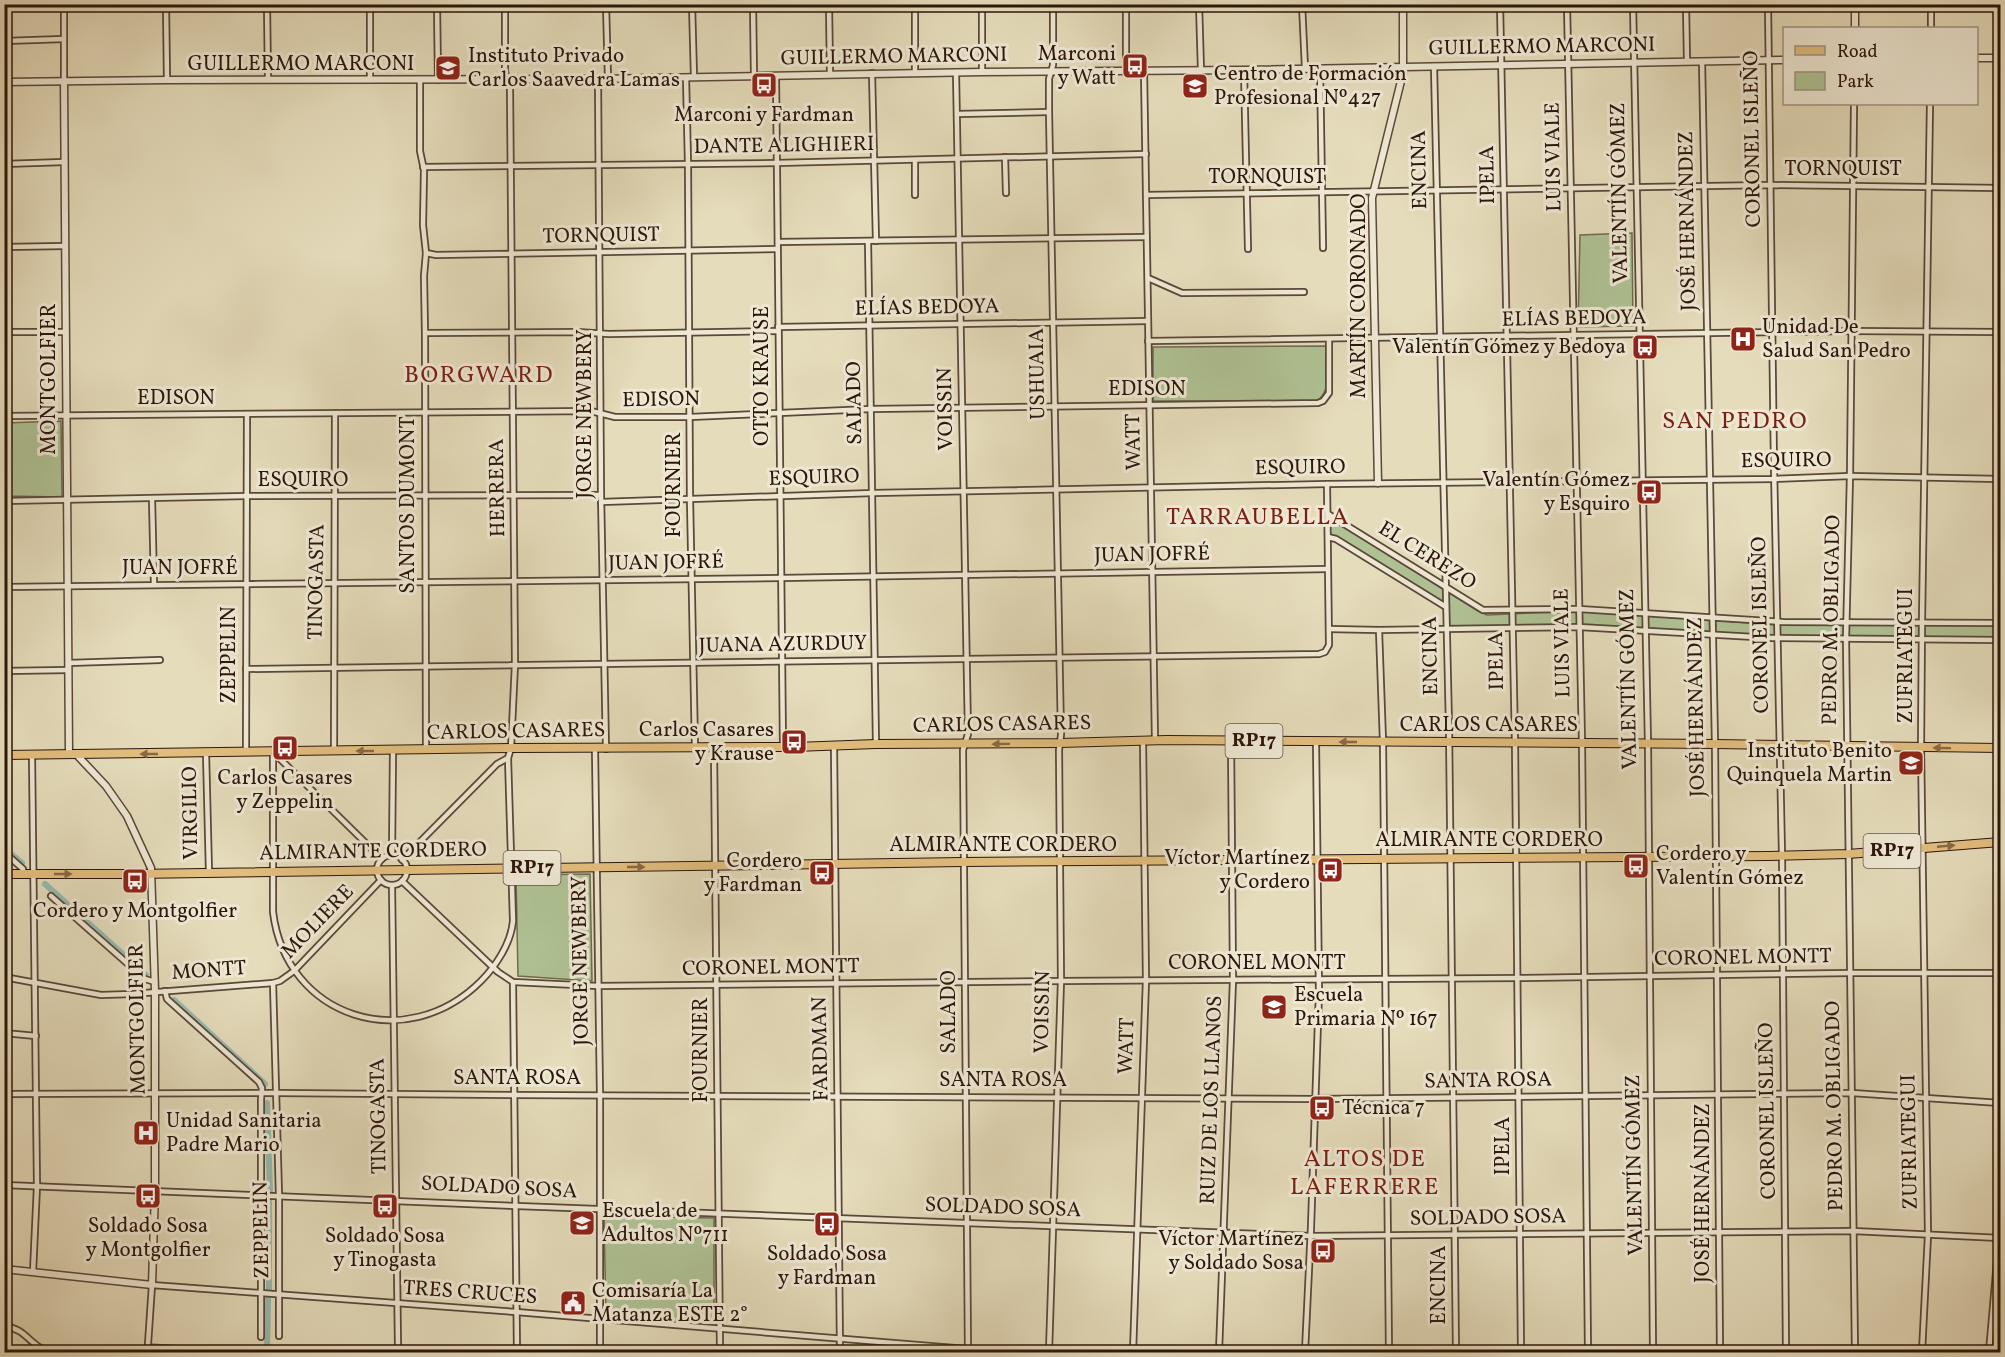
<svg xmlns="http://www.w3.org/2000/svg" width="2005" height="1357" font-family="Vollkorn,serif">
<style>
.green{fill:#afc294;stroke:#6e6c50;stroke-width:1.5}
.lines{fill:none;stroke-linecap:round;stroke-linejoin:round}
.stream{stroke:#6c796f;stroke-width:1.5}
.canal{stroke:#96bbb1;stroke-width:6}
.minor-casing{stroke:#5a4838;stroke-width:8}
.tertiary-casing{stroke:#5a4838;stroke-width:9}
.primary-casing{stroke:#2c160c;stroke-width:10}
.minor{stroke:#eee8d3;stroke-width:4.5}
.tertiary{stroke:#eee8d3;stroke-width:6}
.primary{stroke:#e2be7e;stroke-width:8}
.oneway{fill:#876a45}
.labels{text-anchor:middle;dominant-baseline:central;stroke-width:6;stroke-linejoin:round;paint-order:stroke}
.shield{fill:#eee8d3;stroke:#665548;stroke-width:1.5}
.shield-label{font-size:20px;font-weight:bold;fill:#2c160c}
.street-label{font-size:21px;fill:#2c160c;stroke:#eee8d3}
.poi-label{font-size:21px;fill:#2c160c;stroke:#eee8d3;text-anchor:start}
.quarter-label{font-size:24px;letter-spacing:1.5px;fill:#7a1f14;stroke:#eee8d3}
</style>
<rect width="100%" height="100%" fill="#e5dcbb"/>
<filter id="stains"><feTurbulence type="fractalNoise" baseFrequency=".00333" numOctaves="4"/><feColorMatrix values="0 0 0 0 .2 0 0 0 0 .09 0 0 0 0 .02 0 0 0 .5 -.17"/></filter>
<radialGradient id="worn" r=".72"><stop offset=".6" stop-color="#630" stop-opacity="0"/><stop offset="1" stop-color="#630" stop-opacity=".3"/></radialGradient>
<g class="green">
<path d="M1632,233L1633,326L1578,327L1580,235Z"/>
<path d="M1326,346C1326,362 1333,393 1316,401H1153V347Z"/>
<path d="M61,421L62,497L5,496V423Z"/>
<path d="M1327,516L1478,611L1487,615L1578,611L1779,625H2000V639L1777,636L1575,625L1448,627L1446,607L1441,601L1337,539L1328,537Z"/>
<path d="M590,874L592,981L518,976L516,875Z"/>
<path d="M604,1216L714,1218V1322L606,1317Z"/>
<path d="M148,1344L293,1352H143Z"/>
</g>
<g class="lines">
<path class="stream" d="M264,1352L267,1350L310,1352"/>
<g class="canal">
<path d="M4,848L22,863"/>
<path d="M45,884L146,975"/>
<path d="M174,1000L265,1084"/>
<path d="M267,1103L270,1190"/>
<path d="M269,1289V1201"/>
<path d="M267,1350L268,1299"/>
</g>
<defs>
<g id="minor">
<path d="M64,4V81"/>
<path d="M166,4L167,80"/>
<path d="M267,4L268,80"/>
<path d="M370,4V80"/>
<path d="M437,4L438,80"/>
<path d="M606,4L608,79"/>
<path d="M692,4L694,77"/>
<path d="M753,4L754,76"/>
<path d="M829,4L830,74"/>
<path d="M915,4V73"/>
<path d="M982,4V72"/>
<path d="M1126,4V70"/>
<path d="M1199,4L1201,70"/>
<path d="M1302,4L1305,68"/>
<path d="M1500,4L1515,742L1521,1352"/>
<path d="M1567,4L1582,743L1588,1352"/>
<path d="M1633,4L1648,744L1653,1352"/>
<path d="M1686,4L1687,61"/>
<path d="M1768,4L1774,467L1782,855L1786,1352"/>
<path d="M1931,4V28"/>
<path d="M4,41L64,39"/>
<path d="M1702,61L1715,744L1720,1352"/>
<path d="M1434,66L1449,726L1456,1352"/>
<path d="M1320,68L1323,248"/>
<path d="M1144,70L1155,740"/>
<path d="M1244,70L1248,249"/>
<path d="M956,72L968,734L963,750L968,1352"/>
<path d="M872,73L876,241"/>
<path d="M776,76L783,747"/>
<path d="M686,77L688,164L690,499L695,748"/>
<path d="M598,79L601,495L606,749"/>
<path d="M420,81V151L424,170L423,225L426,253L424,276L425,333L426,749"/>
<path d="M1854,104L1850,476L1846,639L1855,1352"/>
<path d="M957,114L1049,112"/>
<path d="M1005,157L1006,193"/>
<path d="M915,160V195"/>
<path d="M4,164L64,162"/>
<path d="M423,167L776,163L1146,154"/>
<path d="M1146,195L1770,185L2000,188"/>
<path d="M868,241L876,744"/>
<path d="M778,242L1146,237"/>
<path d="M4,247L65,246"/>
<path d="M426,253L436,255L777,249"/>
<path d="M1148,278L1182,293L1304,292"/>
<path d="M778,327L1148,321"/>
<path d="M4,332H65"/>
<path d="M425,333L577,332L609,334L778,331"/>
<path d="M1148,341L1851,331L2000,332"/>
<path d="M4,416L591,411L615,417H690L871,409L1318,403L1323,401L1329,393V339"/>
<path d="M152,498L154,584"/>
<path d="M4,501L247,496L601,495"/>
<path d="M601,502L873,493L1327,484L1774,479L1850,476L2000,479"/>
<path d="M1328,514L1483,610L1579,609L1783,622L2000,623"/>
<path d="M1328,537L1336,539L1446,607"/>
<path d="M4,587L781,578L1328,569"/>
<path d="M1329,629L1379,630L1579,627L1772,638L2000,640"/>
<path d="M1379,630L1383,742L1389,1352"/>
<path d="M68,663L160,660"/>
<path d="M246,669L1319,654L1325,652L1329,645L1327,484"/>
<path d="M4,671L68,670"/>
<path d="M834,745L840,1352"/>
<path d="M714,748L720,1352"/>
<path d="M595,749L600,1095V1352"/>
<path d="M334,751L335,414"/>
<path d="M246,752L247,414"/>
<path d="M273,752V912C286,1018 406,1056 481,981C496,966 511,943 513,921L508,758L511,748L515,664L510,89L505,71V4"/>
<path d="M273,752L382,859"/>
<path d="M206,753L209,872"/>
<path d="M32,755L37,1186L33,1272"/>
<path d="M4,852L23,869V873"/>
<circle cx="392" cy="870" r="15"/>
<path d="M392,856L393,751"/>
<path d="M402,860L497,764L508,758"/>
<path d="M402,881L498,972L513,982L598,986L1061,981L1518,978L1850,973H2000"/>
<path d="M392,885L398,1346"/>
<path d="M51,896L145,979L155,982"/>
<path d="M4,977L101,995L132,994L273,983"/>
<path d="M513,982L517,1352"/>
<path d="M165,991L167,999L259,1082L262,1088L261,1099V1337"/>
<path d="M4,1033L36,1036"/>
<path d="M4,1094L276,1093L515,1095L1315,1099L1852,1093L2000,1103"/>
<path d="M4,1185L517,1206L1311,1236L1853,1231L2000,1238"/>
<path d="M4,1326C26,1329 28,1343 46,1351"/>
<path d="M279,1336V1195L273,983L280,981L294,971L381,880"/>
<path d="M148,1344L152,1285L516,1312L1004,1352"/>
<path d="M1049,1352L1061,981L1059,750L1061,735L1049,112V79L1053,65V4"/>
<path d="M1133,1352L1146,980L1143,741"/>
<path d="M1219,1352L1233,980L1231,741"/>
<path d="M1305,1352L1311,1227L1319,992L1316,742"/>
<path d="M1922,1352L1928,1235L1921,747L1922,622L1930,104"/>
<path d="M1989,1352L1999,1238L2000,981"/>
</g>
<g id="tertiary">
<path d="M1855,4V28"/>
<path d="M1976,58H2000"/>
<path d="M64,81L69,754"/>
<path d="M4,82L167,80L598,79L982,72L1244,70L1784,60"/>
<path d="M1378,483L1372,198L1403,73V4"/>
<path d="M4,1269L152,1285L155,1191V991L151,868L127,816L106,786L76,754"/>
</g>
<g id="primary">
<path d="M4,755L516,748L795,747L876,744L1060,743L1167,740L1715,744L2000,748"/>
<path d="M4,874H135L963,862L1769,856L1848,854L2000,842"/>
</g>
</defs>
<use href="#minor" class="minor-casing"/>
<use href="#tertiary" class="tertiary-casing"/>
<use href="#primary" class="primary-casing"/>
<use href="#minor" class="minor"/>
<use href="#tertiary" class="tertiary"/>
<use href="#primary" class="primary"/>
</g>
<defs><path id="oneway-solid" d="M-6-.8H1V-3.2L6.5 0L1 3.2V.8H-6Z" transform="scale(1.5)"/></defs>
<g class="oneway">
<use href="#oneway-solid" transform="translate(1348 742) rotate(-180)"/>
<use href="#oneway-solid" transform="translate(1001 744) rotate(179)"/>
<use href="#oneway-solid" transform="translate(1942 748) rotate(-179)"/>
<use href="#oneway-solid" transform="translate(365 751) rotate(-180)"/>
<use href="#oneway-solid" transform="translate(149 754) rotate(180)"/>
<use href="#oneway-solid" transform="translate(1946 846) rotate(-5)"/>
<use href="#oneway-solid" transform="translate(636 867)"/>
<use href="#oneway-solid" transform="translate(63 874)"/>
</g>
<defs>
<symbol id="bus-square" viewBox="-11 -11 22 22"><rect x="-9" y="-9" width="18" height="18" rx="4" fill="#8f2418" stroke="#eee8d3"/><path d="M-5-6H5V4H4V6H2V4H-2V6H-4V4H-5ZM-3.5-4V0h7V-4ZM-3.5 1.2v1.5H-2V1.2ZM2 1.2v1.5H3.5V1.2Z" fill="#fff"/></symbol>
<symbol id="school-square" viewBox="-11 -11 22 22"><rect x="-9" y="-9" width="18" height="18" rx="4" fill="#8f2418" stroke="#eee8d3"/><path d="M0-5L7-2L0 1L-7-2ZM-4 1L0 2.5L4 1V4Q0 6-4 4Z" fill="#fff"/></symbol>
<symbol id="hospital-square" viewBox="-11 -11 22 22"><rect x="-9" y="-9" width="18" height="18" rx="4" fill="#8f2418" stroke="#eee8d3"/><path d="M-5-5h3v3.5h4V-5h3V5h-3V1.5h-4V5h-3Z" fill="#fff"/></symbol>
<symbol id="civic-square" viewBox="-11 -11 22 22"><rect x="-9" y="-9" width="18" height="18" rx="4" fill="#8f2418" stroke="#eee8d3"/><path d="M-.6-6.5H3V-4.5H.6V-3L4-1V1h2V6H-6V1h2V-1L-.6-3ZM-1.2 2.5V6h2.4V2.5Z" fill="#fff"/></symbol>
</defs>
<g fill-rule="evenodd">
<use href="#bus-square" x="1120" y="51" width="30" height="30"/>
<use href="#school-square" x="433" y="53" width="30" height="30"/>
<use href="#bus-square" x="749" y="70" width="30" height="30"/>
<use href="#school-square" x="1180" y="71" width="30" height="30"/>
<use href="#hospital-square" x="1728" y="324" width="30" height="30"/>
<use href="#bus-square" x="1630" y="332" width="30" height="30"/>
<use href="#bus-square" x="1634" y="477" width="30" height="30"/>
<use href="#bus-square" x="779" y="727" width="30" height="30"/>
<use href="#bus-square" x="270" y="733" width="30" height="30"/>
<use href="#school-square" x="1896" y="748" width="30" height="30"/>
<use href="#bus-square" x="1621" y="851" width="30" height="30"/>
<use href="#bus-square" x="1315" y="855" width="30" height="30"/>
<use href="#bus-square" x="807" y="858" width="30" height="30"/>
<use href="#bus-square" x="120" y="866" width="30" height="30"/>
<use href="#school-square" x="1259" y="992" width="30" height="30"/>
<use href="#bus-square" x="1307" y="1093" width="30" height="30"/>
<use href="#hospital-square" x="131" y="1118" width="30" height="30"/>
<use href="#bus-square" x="133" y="1181" width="30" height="30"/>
<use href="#bus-square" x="370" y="1191" width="30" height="30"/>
<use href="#school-square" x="567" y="1208" width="30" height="30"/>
<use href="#bus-square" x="812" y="1209" width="30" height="30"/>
<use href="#bus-square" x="1308" y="1236" width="30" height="30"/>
<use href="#civic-square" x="558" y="1288" width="30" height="30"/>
</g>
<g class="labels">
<g class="shield">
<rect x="1225.5" y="724" width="57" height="34" rx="4.5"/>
<rect x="1863.5" y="834" width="57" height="34" rx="4.5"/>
<rect x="503.5" y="851" width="57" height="34" rx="4.5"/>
</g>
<g class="shield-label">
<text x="1254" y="741">RP17</text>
<text x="1892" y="851">RP17</text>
<text x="532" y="868">RP17</text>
</g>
<g class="street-label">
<text transform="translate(1542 47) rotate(-1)">GUILLERMO MARCONI</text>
<text transform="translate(894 57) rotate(-1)">GUILLERMO MARCONI</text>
<text x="301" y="64">GUILLERMO MARCONI</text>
<text transform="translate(1753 139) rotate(-91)">CORONEL ISLEÑO</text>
<text transform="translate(784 146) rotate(-1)">DANTE ALIGHIERI</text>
<text transform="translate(1554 157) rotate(-91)">LUIS VIALE</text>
<text x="1843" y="169">TORNQUIST</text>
<text transform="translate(1420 170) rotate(-91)">ENCINA</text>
<text transform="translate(1488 175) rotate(-91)">IPELA</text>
<text x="1267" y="177">TORNQUIST</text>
<text transform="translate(1620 193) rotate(-91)">VALENTÍN GÓMEZ</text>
<text transform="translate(1688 221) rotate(-91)">JOSÉ HERNÁNDEZ</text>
<text transform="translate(601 236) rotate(-1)">TORNQUIST</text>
<text transform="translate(1359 296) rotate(-90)">MARTÍN CORONADO</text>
<text transform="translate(927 308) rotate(-1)">ELÍAS BEDOYA</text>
<text transform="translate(1574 319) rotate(-1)">ELÍAS BEDOYA</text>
<text transform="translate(1038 374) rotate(-91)">USHUAIA</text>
<text transform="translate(762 376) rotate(-90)">OTTO KRAUSE</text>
<text transform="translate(49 379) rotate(-90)">MONTGOLFIER</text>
<text x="1147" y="389">EDISON</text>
<text x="176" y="398">EDISON</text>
<text transform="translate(661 400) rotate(-1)">EDISON</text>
<text transform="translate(855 403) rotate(-91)">SALADO</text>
<text transform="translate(946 409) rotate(-91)">VOISSIN</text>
<text transform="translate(585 414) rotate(-90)">JORGE NEWBERY</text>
<text transform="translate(1134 442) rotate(-91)">WATT</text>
<text transform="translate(1786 461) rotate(-1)">ESQUIRO</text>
<text transform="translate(1300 468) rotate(-1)">ESQUIRO</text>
<text transform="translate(814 478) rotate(-2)">ESQUIRO</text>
<text x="303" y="480">ESQUIRO</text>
<text transform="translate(674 485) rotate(-90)">FOURNIER</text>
<text transform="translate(498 488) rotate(-91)">HERRERA</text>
<text transform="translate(408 505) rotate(-90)">SANTOS DUMONT</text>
<text transform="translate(1152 555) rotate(-1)">JUAN JOFRÉ</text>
<text transform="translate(1427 556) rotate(32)">EL CEREZO</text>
<text transform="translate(666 563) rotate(-1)">JUAN JOFRÉ</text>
<text x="180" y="568">JUAN JOFRÉ</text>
<text transform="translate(317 582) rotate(-89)">TINOGASTA</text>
<text transform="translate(1832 620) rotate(-89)">PEDRO M. OBLIGADO</text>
<text transform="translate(1761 625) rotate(-91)">CORONEL ISLEÑO</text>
<text transform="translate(1563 643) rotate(-91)">LUIS VIALE</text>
<text transform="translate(783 645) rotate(-1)">JUANA AZURDUY</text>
<text transform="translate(229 655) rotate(-90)">ZEPPELIN</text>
<text transform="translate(1431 656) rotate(-91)">ENCINA</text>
<text transform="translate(1906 656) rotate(-90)">ZUFRIATEGUI</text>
<text transform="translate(1497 661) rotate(-91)">IPELA</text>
<text transform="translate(1629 679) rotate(-91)">VALENTÍN GÓMEZ</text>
<text transform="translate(1697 707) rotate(-91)">JOSÉ HERNÁNDEZ</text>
<text transform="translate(1002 725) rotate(-1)">CARLOS CASARES</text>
<text x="1489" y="725">CARLOS CASARES</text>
<text transform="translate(516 732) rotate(-1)">CARLOS CASARES</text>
<text transform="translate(191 813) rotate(-91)">VIRGILIO</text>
<text x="1489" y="840">ALMIRANTE CORDERO</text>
<text x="1003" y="845">ALMIRANTE CORDERO</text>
<text transform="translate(373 852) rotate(-1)">ALMIRANTE CORDERO</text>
<text transform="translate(318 922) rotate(-46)">MOLIERE</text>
<text transform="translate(1743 958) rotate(-1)">CORONEL MONTT</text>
<text transform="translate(581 961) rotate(-91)">JORGE NEWBERY</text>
<text x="1257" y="963">CORONEL MONTT</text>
<text transform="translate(771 968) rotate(-1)">CORONEL MONTT</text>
<text transform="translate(209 971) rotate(-4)">MONTT</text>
<text transform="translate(949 1012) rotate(-90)">SALADO</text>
<text transform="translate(1043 1012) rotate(-89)">VOISSIN</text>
<text transform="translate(138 1019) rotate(-91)">MONTGOLFIER</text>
<text transform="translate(1127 1046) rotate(-88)">WATT</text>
<text transform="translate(821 1049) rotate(-91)">FARDMAN</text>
<text transform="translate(701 1050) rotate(-90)">FOURNIER</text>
<text x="517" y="1078">SANTA ROSA</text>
<text x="1003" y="1080">SANTA ROSA</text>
<text transform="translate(1488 1081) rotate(-1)">SANTA ROSA</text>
<text transform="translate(1212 1100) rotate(-88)">RUIZ DE LOS LLANOS</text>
<text transform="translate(1835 1106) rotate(-91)">PEDRO M. OBLIGADO</text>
<text transform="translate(1768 1111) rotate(-91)">CORONEL ISLEÑO</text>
<text transform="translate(379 1116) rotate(-91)">TINOGASTA</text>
<text transform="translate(1910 1142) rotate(-91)">ZUFRIATEGUI</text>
<text transform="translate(1503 1146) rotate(-90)">IPELA</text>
<text transform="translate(1635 1165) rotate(-91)">VALENTÍN GÓMEZ</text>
<text transform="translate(499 1188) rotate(3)">SOLDADO SOSA</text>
<text transform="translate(1703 1193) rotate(-90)">JOSÉ HERNÁNDEZ</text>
<text transform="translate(1003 1208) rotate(2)">SOLDADO SOSA</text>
<text transform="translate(1488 1218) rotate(-1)">SOLDADO SOSA</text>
<text transform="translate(262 1230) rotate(-91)">ZEPPELIN</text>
<text transform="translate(1439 1285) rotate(-90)">ENCINA</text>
<text transform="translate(470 1293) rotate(4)">TRES CRUCES</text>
</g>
<g class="poi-label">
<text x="1116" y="54" text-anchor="end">Marconi<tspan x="1116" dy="24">y Watt</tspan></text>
<text x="468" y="56">Instituto Privado<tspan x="468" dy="24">Carlos Saavedra Lamas</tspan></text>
<text x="1214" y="74">Centro de Formación<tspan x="1214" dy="24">Profesional Nº427</tspan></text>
<text x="764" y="115" text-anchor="middle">Marconi y Fardman</text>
<text x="1762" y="327">Unidad De<tspan x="1762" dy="24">Salud San Pedro</tspan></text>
<text x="1626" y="347" text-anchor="end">Valentín Gómez y Bedoya</text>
<text x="1630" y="480" text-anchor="end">Valentín Gómez<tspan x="1630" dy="24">y Esquiro</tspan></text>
<text x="774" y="730" text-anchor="end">Carlos Casares<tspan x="774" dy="24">y Krause</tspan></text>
<text x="1892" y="751" text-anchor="end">Instituto Benito<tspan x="1892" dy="24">Quinquela Martin</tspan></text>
<text x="285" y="778" text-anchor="middle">Carlos Casares<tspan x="285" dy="24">y Zeppelin</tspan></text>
<text x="1656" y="854">Cordero y<tspan x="1656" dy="24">Valentín Gómez</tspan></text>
<text x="1310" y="858" text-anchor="end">Víctor Martínez<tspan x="1310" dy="24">y Cordero</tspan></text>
<text x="802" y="861" text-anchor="end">Cordero<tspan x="802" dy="24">y Fardman</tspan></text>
<text x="135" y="911" text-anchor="middle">Cordero y Montgolfier</text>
<text x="1294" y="995">Escuela<tspan x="1294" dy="24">Primaria Nº 167</tspan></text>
<text x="1342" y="1108">Técnica 7</text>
<text x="166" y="1121">Unidad Sanitaria<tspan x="166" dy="24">Padre Mario</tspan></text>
<text x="602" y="1211">Escuela de<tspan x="602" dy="24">Adultos Nº711</tspan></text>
<text x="148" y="1226" text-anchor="middle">Soldado Sosa<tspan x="148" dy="24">y Montgolfier</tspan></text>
<text x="385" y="1236" text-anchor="middle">Soldado Sosa<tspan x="385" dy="24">y Tinogasta</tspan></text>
<text x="1304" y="1239" text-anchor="end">Víctor Martínez<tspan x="1304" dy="24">y Soldado Sosa</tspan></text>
<text x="827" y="1254" text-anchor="middle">Soldado Sosa<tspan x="827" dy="24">y Fardman</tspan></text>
<text x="592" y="1291">Comisaría La<tspan x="592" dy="24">Matanza ESTE 2°</tspan></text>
</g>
<g class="quarter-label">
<text x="479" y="376">BORGWARD</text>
<text x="1735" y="422">SAN PEDRO</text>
<text x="1258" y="518">TARRAUBELLA</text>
<text x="1365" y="1160">ALTOS DE<tspan x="1365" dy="28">LAFERRERE</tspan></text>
</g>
</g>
<rect width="2005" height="1357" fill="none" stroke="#e5dcbb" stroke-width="24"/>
<rect x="6" y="6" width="1993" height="1345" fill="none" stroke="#2c160c" stroke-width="3"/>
<rect x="12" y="12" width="1981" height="1333" fill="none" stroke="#2c160c" stroke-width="1.5"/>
<rect x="1783" y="27" width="195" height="78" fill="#eee8d3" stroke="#a09483" stroke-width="1.5"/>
<rect x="1795" y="46" width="30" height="9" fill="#e2be7e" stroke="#a09483" stroke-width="1.5"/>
<text x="1837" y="57" font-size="18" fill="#2c160c">Road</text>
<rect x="1795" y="72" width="30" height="18" fill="#afc294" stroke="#a09483" stroke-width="1.5"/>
<text x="1837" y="87" font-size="18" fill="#2c160c">Park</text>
<rect width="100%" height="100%" filter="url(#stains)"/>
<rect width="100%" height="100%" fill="url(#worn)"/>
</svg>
